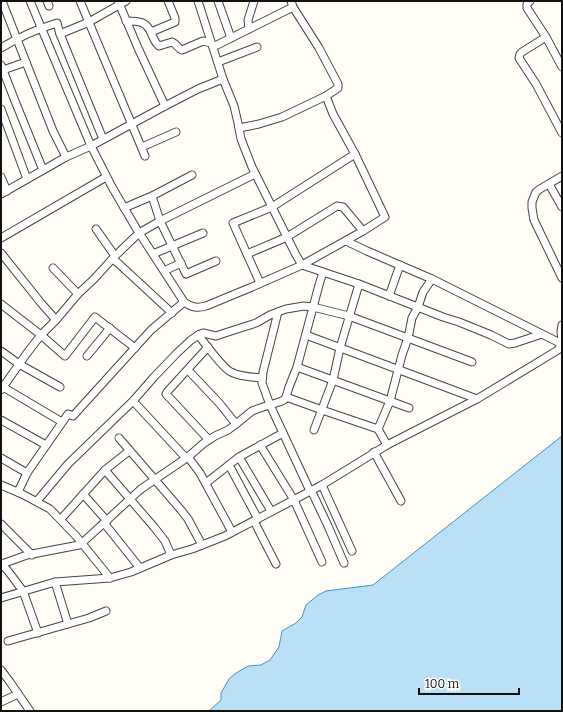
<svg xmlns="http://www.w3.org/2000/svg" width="563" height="712" font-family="Bitter,serif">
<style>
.water{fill:#b9e0f7;stroke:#3f96cf}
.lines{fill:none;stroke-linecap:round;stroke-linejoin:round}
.minor-casing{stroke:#444;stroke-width:9}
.minor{stroke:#fff;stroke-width:7}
</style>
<rect width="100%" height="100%" fill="#fffdf5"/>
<path class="water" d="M562,436V711H209L221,700V693L229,679L236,673L248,666L261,665L270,660L279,647L282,631L296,623L302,617L306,605L318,595L326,591L373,585Z"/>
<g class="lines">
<defs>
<g id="minor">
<path d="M2,1L53,131L66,157"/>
<path d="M30,1L91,146L112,187L136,228L184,302C192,308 198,308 206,306L252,287L302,265L363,231L385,217L355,154L333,114L326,96"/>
<path d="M47,1L49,6"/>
<path d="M80,1L145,156"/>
<path d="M118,1L138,48L165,106"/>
<path d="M198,1L223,79L234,106L238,123L241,139L252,167L296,255L302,265L359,284L443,317L459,322L491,335L509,344L515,343L542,334"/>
<path d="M218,1L231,38"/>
<path d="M530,1L527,4V8L546,37L562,67"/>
<path d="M126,21C139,21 147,21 152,35C154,39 155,43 159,46L172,42C177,44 178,49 182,50L203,41L211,43"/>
<path d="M249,29L248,20L254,1"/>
<path d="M151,32L175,22V18L168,1"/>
<path d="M60,34L89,22L126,1"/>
<path d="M546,37L522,52L520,54L519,58L536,84L562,133"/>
<path d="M213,47L293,7"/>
<path d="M1,48C19,37 37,29 57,23L60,34L103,139"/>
<path d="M218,62L257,47"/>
<path d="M1,65L15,101L43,170"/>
<path d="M3,70L26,62"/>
<path d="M1,109L27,179"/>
<path d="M239,128L259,124L282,117L326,96L338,88V84L319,48L293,7L291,1"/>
<path d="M142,147L176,132"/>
<path d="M562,176L540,189L536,192L532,202V208L534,220L562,278"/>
<path d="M1,177L7,191"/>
<path d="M549,184L562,207"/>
<path d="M1,194L66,157L91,146L165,106L198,89L223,79"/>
<path d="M152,196L160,221L186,274L216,261"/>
<path d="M124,208L152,196L192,175"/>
<path d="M96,229L115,256"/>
<path d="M1,238L106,177"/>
<path d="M346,241L367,251L432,279L562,344"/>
<path d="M1,253L41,303L56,320"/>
<path d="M153,254L203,233"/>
<path d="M247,254L287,237L337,206L343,207L363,231"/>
<path d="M113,259L119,264L172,313"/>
<path d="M53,268L78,294"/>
<path d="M164,271L181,263"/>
<path d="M260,283L233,223L272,207L355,154"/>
<path d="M389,296L400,265"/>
<path d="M1,304L41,335L65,356L95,317L135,348"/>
<path d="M278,312L263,372L262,383L270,405L310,491"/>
<path d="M562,325L561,331L562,341"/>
<path d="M198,335C206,344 222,368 231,372C240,377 252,377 262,378"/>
<path d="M306,335L477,399"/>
<path d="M208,347L167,392L166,394L209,440"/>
<path d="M1,351L19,364L60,387"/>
<path d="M87,356L110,328"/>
<path d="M297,367L409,408"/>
<path d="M188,370L220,404L236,424"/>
<path d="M3,387L62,422"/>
<path d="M1,390L27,353L41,335L56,320L78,294L94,279L115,256L139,233L160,221L255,174"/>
<path d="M286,397L322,410L378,429L387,445"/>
<path d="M133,401L186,458"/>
<path d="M1,420L46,445"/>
<path d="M378,429L390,401L402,355L408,338L412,318L418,307L423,292L432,279"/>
<path d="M314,430L333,380L340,348L359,284"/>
<path d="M119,438L181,510L188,519L202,545"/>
<path d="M260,445L294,500L322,562"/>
<path d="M374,452L401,501"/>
<path d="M188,457L200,473L232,532"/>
<path d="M239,457L271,511"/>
<path d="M1,458L27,473L68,414L73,416L151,330L184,302"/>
<path d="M229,465L258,519"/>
<path d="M105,470L154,527L165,541L171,555"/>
<path d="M206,483L239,457L283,433"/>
<path d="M1,485L22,494L50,509L76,536L110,578"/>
<path d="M322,485L352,551"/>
<path d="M311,490L328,526L344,563"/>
<path d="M18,492L27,473"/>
<path d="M83,494L107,521"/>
<path d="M37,501L68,464L133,401L154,377L177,353L191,340L200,334L203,333L216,336L228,332L256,323L270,315L286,309L304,306L313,307L349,316L472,362"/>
<path d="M61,519L105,470L129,451"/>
<path d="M254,521L276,564"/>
<path d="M104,523L140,568"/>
<path d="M1,524L32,555"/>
<path d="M1,563L8,571L23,591L38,633"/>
<path d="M2,564L27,555L79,545L82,543L141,489L188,457L204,443L215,436L228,430L236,424L252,411L263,407L276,403L282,401L285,399L286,397L289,387L297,367L319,285L323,272"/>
<path d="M55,582L68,624"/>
<path d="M1,598L55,582L110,578L131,572L171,555L192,549L225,536L322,485L387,445L477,399L558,350L562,343"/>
<path d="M8,641L89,618L106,611"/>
<path d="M1,670L10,682L30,711"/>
<path d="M1,702L18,694"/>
</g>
</defs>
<use href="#minor" class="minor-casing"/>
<use href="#minor" class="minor"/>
</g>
<rect width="563" height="712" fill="none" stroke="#111111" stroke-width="4"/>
<path d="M419 688v6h100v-6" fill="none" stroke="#111111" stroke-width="2"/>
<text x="425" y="688" font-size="12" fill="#111111" stroke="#ffffff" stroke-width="3" paint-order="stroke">100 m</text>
</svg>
